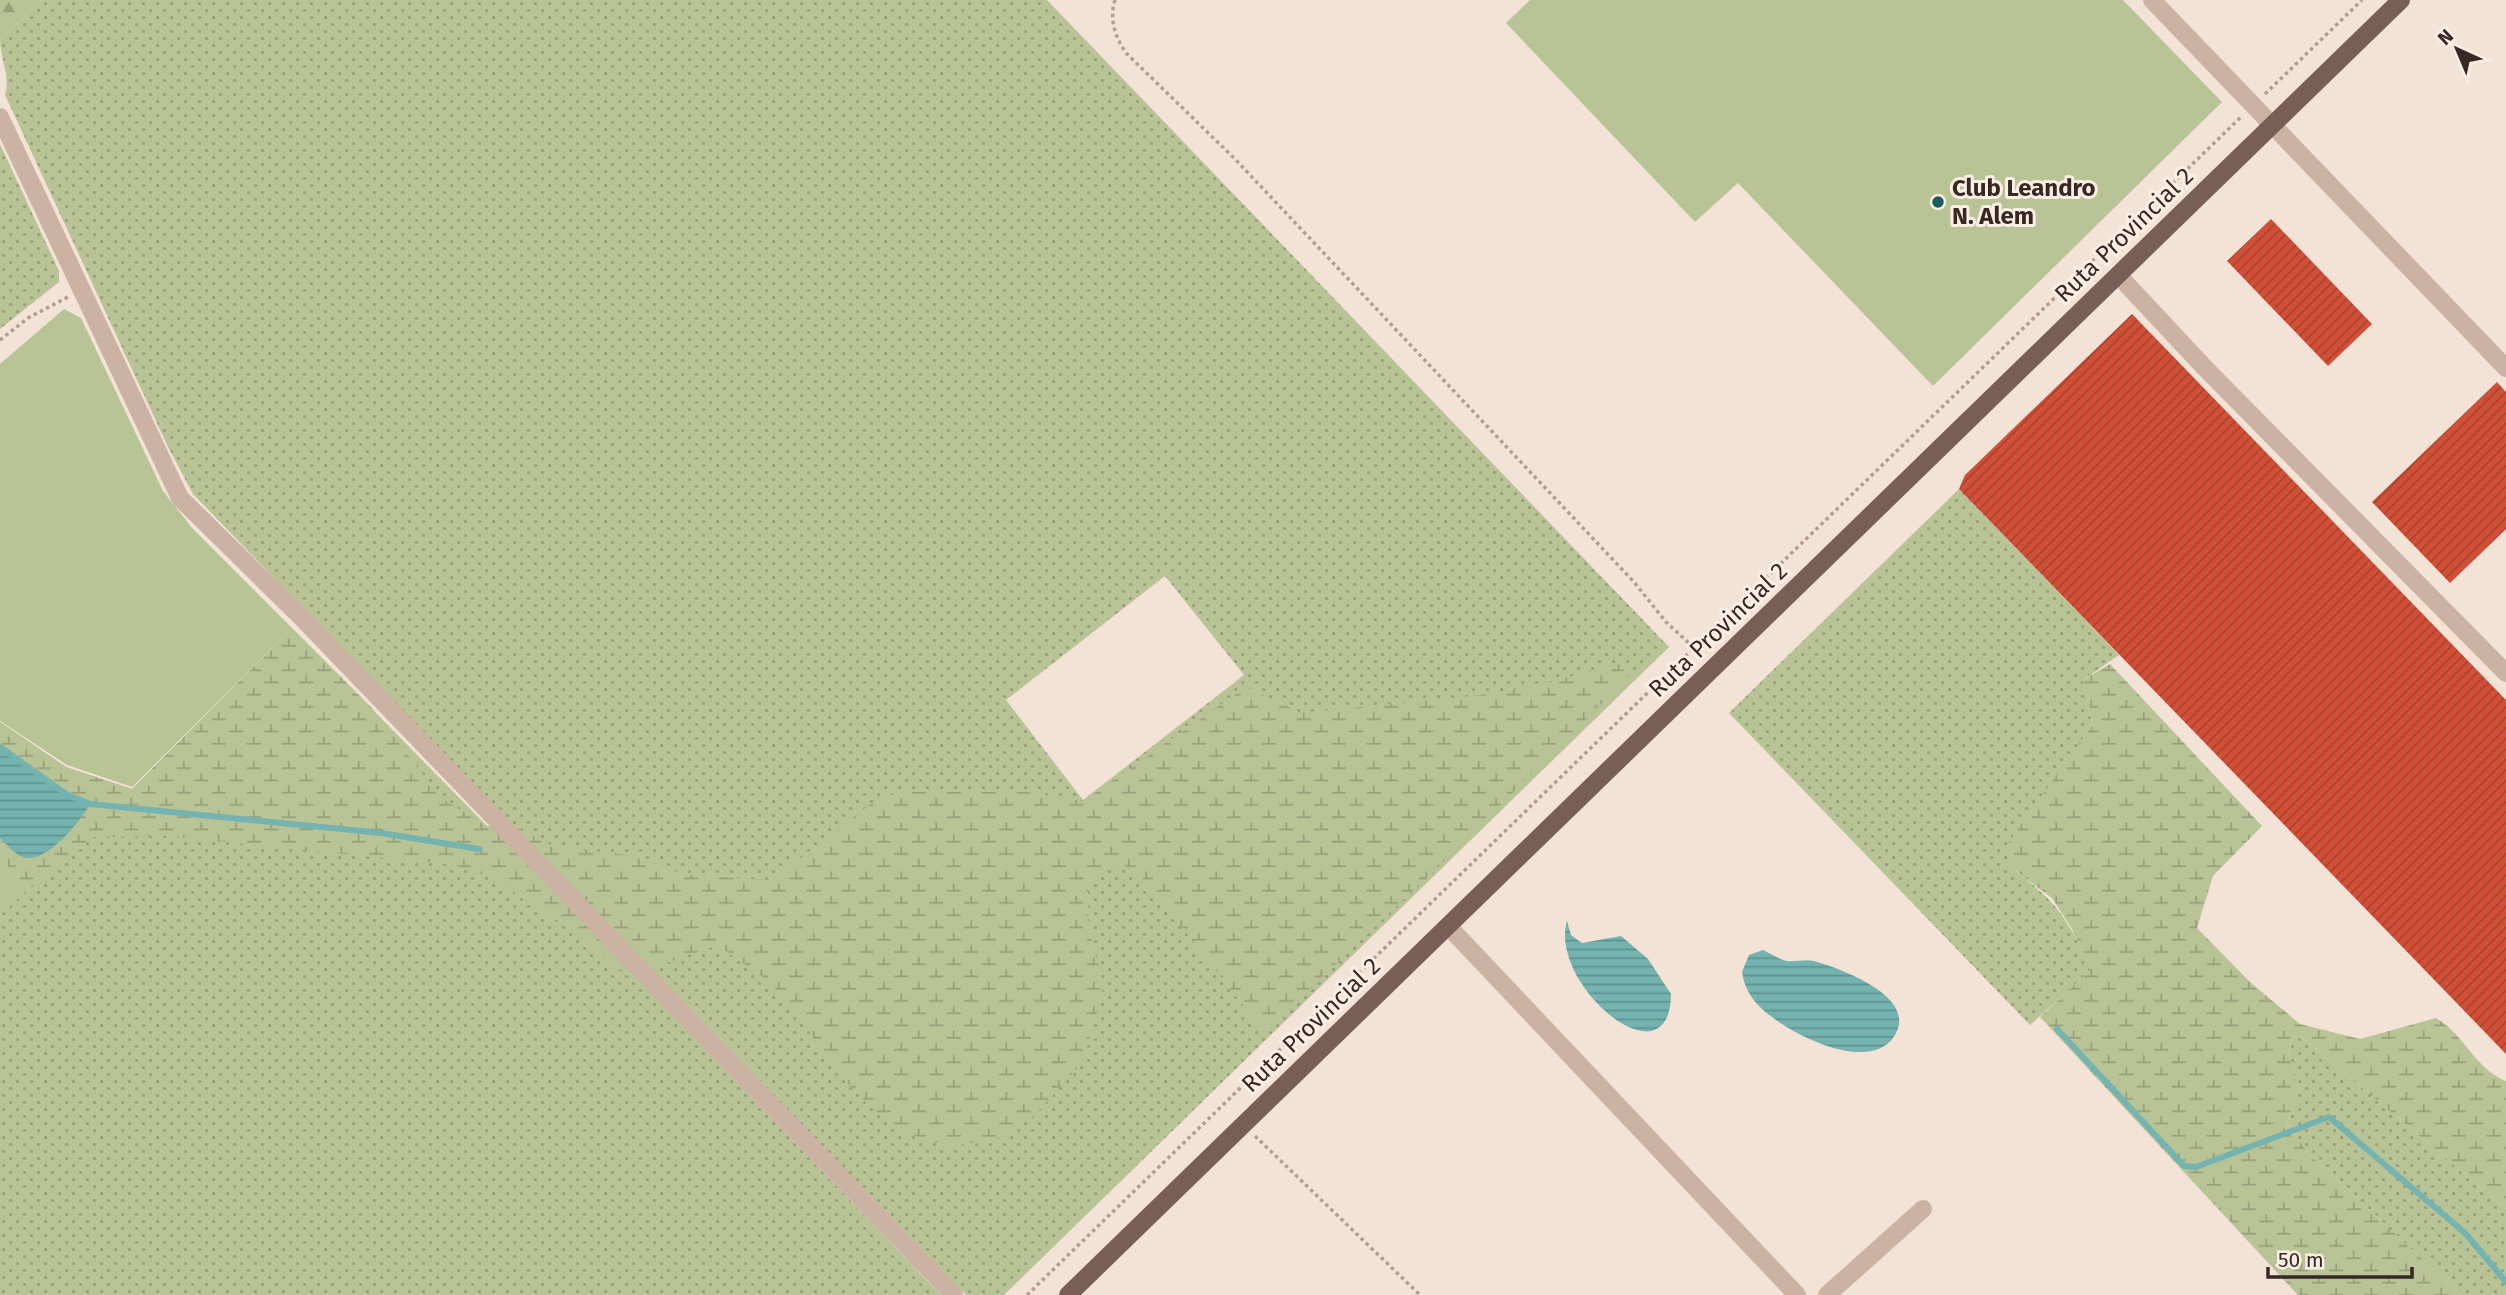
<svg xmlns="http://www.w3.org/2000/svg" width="2506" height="1295" font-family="'Fira Sans',sans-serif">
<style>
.grass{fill:url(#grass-dots);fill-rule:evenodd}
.forest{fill:url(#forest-firs)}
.wetland{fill:url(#wetland-marsh)}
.garden{fill:#b8c396}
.water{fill:url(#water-rules)}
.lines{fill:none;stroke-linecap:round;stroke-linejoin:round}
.stream{stroke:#74b3b0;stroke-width:6}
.building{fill:url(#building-hatch)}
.path{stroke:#b89b8c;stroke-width:3.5;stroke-dasharray:3.5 3.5;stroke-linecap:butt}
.minor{stroke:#ccb2a2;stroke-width:18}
.major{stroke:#795e55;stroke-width:18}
.poi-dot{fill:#175b5a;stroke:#fbeee4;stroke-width:2.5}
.labels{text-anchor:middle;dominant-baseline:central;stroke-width:6;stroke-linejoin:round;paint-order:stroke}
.poi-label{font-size:24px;font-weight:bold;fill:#362925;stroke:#fbeee4;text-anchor:start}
.street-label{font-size:24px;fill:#362925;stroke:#fbeee4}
</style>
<defs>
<pattern id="grass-dots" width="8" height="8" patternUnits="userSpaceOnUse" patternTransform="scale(1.75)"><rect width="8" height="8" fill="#b8c396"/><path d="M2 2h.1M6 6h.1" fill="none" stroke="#969e7a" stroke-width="1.8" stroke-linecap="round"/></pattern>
<pattern id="forest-firs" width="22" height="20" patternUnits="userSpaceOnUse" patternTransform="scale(1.75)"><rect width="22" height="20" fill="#b8c396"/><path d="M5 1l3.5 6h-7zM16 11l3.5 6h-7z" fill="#969e7a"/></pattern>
<pattern id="wetland-marsh" width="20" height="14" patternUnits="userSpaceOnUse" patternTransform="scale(1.75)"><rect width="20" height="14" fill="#b8c396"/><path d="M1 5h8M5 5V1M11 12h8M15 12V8" fill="none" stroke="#969e7a"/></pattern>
<pattern id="water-rules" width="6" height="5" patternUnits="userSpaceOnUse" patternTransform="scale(1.75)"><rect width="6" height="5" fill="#74b3b0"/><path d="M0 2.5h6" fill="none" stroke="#60928f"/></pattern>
<pattern id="building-hatch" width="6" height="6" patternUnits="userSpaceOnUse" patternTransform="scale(1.75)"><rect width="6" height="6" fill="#d14f37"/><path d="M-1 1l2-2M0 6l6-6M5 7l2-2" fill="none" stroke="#aa422e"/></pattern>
</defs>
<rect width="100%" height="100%" fill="#f3e3d7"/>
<g class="grass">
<path d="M42,0H1047L1669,647L1004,1295H966L193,494L168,447L5,95C11,76 0,59 0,39ZM1165,576L1244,675L1083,800L1006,700Z"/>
<path d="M0,144L59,271V282L0,329Z"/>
<path d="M1959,489L2119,655L2083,680L2093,723L2057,779L2013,869C2059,904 2067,918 2091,970L2030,1025L1729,713Z"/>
<path d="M292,628L640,981L941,1295H0V915L29,888L0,722L66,767L132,789Z"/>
<path d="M2294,1036L2303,1038L2506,1209V1295H2461L2309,1154L2287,1123L2299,1086L2288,1051Z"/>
</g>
<path class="forest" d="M0,0H42L0,39Z"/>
<g class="wetland">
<path d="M292,628L372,708L441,798L487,826L517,828L553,846L636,856L685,875L772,880L877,799L901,792H1026L1083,801L1246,687L1301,713L1481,695L1544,684L1618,663L1629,676L1457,849L1264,1032L1143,878L1122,864L1102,870L1088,891L1089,931L1104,985L1083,1062L1035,1115L996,1139L948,1147L892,1128L831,1067L809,1031L770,982L717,945L628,977L553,917L529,904L498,879L453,865L167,836L92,837L29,888L0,860V722L66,767L132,789Z"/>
<path d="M2110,664L2262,826L2213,876L2197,928L2250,982L2300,1024L2360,1039L2436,1018C2465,1035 2475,1069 2506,1081V1209L2303,1038L2294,1036L2288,1051L2299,1086L2287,1123L2309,1154L2461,1295H2298L2040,1017L2090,970L2072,929L2052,898L2013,869L2004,849L2093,724L2083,680Z"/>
</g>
<g class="garden">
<path d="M1530,0H2123L2222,102L1933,386L1738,183L1695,222L1506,23Z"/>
<path d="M64,309L81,318L163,491L193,529L292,628L132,787L67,765L0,721V364Z"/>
<path d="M0,858L29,888L0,915Z"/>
</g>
<g class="water">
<path d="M0,747L66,794L90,804C81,821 48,861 27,858C16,857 8,845 0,838Z"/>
<path d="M1567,921L1571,935L1582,943L1621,936L1648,959L1671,994C1670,1087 1548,985 1567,921Z"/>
<path d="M1763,950C1770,953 1780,960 1787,961C1796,962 1804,959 1814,961C1842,969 1922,998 1893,1038C1866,1075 1781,1030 1758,1005C1749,995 1744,985 1742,972L1749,955Z"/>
</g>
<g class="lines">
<g class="stream">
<path d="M0,747L66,794L90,804L381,833L479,849"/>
<path d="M2057,1029L2184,1166L2196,1167L2329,1117L2465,1233L2506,1282"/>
</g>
</g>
<g class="building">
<path d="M2271,219L2372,324L2328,366L2227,261Z"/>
<path d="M2132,314L2506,700V1054L1959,489L1965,475Z"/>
<path d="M2497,382L2506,392V529L2450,583L2372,502Z"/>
</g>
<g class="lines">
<g class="path">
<path d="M1115,0C1109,19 1115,37 1126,53L1235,159L1634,582L1666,622L1703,656"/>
<path d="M2265,94L2362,0"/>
<path d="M0,340L28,318L68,297"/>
<path d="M1255,1136L1420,1295"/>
<path d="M1027,1295L2242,116"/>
</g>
<g class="minor">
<path d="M2152,0L2506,368"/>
<path d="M0,117L180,498L301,617L954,1295"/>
<path d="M2118,275L2204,367L2506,673"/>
<path d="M1448,926L1797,1295"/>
<path d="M1827,1295L1923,1209"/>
</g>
<path class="major" d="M1068,1295L2401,0"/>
</g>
<circle class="poi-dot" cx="1938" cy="202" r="7"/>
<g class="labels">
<g class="poi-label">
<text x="1952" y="188">Club Leandro<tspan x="1952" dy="28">N. Alem</tspan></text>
</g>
<g class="street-label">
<text transform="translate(2124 235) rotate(-44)">Ruta Provincial 2</text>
<text transform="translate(1718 630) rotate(-44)">Ruta Provincial 2</text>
<text transform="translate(1311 1025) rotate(-44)">Ruta Provincial 2</text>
</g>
</g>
<g transform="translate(2457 49) rotate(316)" stroke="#fbeee4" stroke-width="5" paint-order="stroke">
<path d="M0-5L12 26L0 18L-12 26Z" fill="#362925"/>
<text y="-10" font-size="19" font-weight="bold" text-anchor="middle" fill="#362925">N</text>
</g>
<path d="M2268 1267v10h144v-10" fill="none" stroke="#362925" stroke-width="3.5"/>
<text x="2278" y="1267" font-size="21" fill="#362925" stroke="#fbeee4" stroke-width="5" paint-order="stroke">50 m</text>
</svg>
